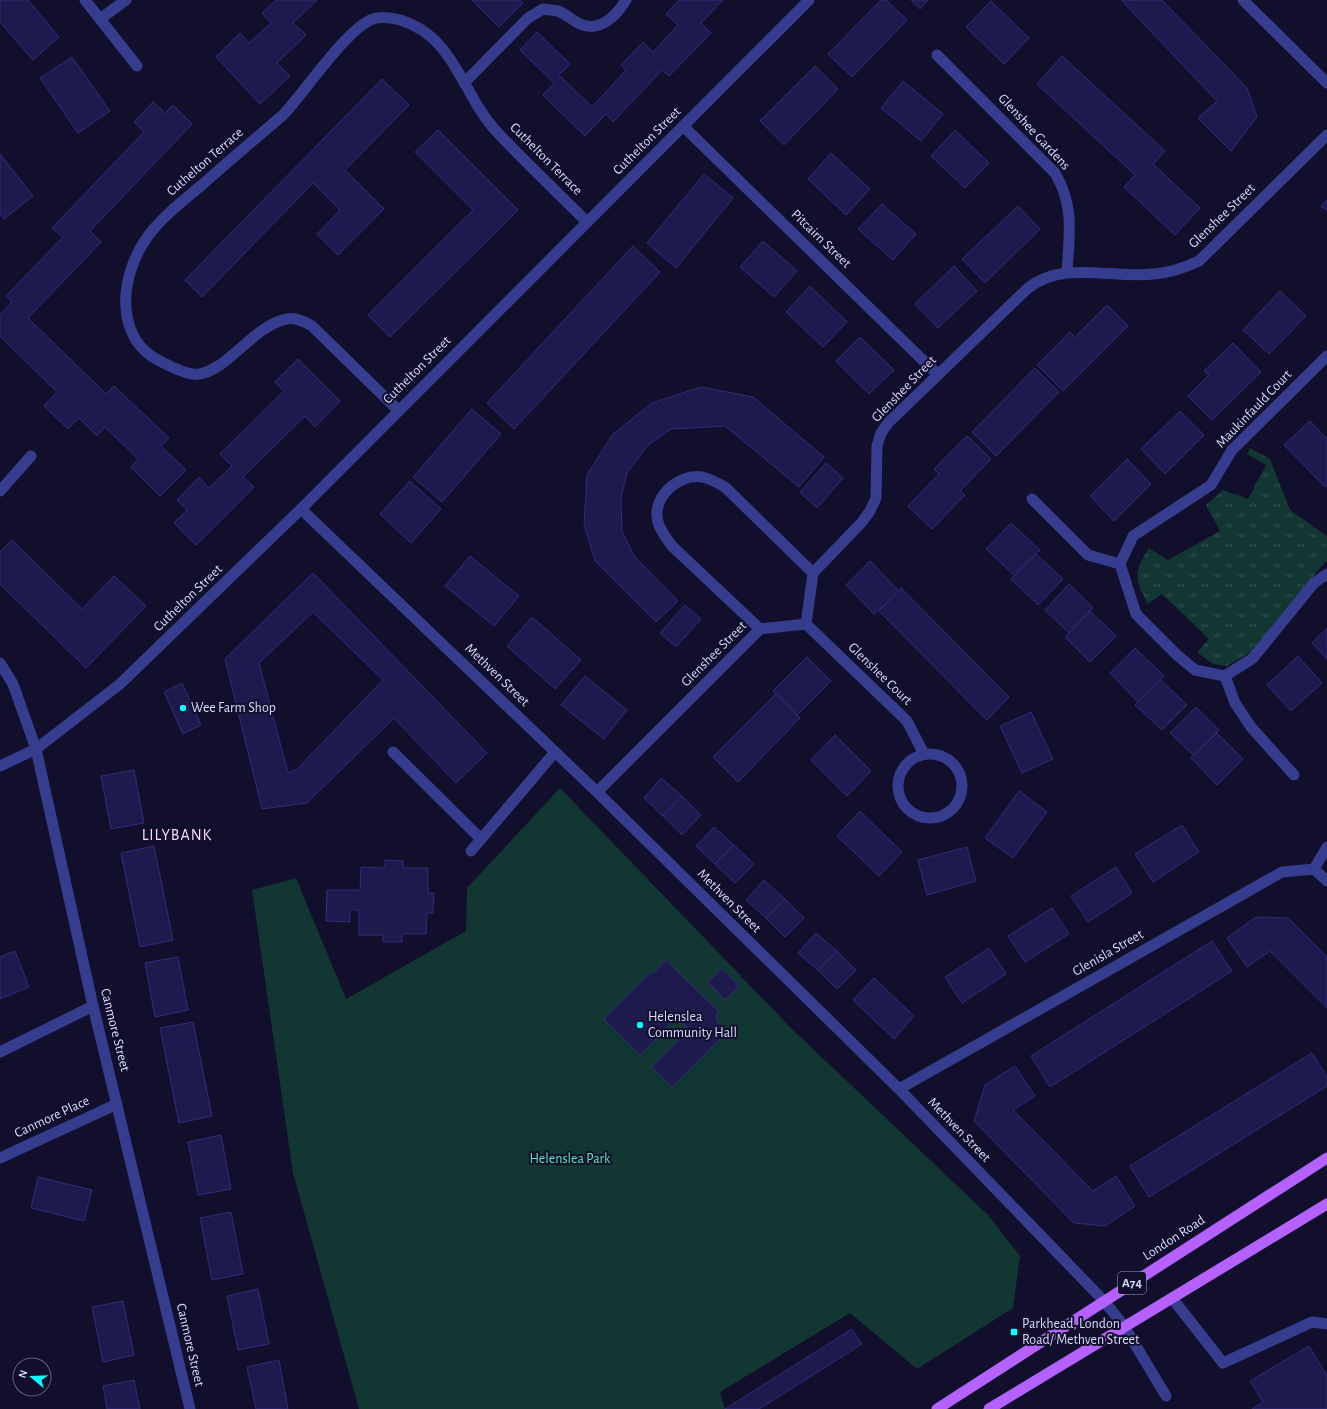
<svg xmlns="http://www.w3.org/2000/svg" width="1327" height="1409" font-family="'Alegreya Sans',sans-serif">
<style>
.grass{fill:url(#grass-tufts)}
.park{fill:#123632}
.building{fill:#1f1a4e;stroke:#332b7c;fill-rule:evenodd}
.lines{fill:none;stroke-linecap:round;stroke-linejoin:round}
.service{stroke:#373d8e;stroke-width:11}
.minor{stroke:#373d8e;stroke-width:11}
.primary{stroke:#b461ff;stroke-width:11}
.poi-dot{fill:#06ffff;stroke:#110f2c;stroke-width:1.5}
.labels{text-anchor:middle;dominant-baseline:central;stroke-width:4;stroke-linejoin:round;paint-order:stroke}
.shield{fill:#110f2c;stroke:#9e9dc0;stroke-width:1}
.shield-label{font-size:13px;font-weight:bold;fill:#dbdaff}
.street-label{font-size:14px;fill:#dbdaff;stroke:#110f2c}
.poi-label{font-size:14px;fill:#dbdaff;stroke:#110f2c;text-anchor:start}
.park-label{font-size:14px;fill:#5de8b8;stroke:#110f2c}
.quarter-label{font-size:16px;letter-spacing:1px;fill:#ffdcf6;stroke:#110f2c}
</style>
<defs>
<pattern id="grass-tufts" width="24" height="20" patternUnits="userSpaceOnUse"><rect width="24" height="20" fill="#123632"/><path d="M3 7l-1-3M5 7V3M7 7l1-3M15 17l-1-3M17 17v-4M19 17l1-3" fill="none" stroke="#345251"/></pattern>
</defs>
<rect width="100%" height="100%" fill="#110f2c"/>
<path class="grass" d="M1250,448L1270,459L1290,510L1327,536V561L1325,562L1252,651L1227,666L1213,664L1197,652L1209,639L1162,594L1148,604C1134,580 1134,571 1149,548L1168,560L1220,531L1206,505L1223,490L1248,499L1266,465L1247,454Z"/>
<path class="park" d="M560,788L792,1029L988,1215L1020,1256L1013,1308L917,1369L850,1313L720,1392L725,1409H359L293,1173L252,890L296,878L346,999L466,931L467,888Z"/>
<g class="building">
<path d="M0,0H28L59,37L33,60L0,22Z"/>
<path d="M276,0H317L293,23L306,35L277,63L290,76L260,104L216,57L240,33L249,43L271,23L262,13Z"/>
<path d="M472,0H519L523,3L499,27Z"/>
<path d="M679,0H723L701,23L711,33L669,76L662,70L613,122L606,114L585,136L543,95L554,83L520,50L537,32L570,64L559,75L592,107L626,70L621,65L643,42L653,52L678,25L666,14Z"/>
<path d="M881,0H886L907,20L852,77L828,54Z"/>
<path d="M911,0H928L920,9Z"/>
<path d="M1121,0H1162L1247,88L1257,117L1231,151L1198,118L1217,101Z"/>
<path d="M991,1L1029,38L1004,64L966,27Z"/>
<path d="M1062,56L1165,151L1153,164L1200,208L1175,235L1124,187L1135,175L1037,84Z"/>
<path d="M72,57L110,111L78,133L40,78Z"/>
<path d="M815,66L838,89L784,145L760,121Z"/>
<path d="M382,79L409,105L345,170L384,209L338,255L317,234L340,210L313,183L202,297L185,280Z"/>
<path d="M903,81L943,114L921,141L881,108Z"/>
<path d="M153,102L165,113L173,105L192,124L90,231L101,242L28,318L106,394L114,386L169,438L161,446L186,470L160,496L131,467L138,459L105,427L97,436L79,418L68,429L44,406L57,392L0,336V315L12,302L6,296L63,237L52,228L144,132L134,122Z"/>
<path d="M438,130L518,210L390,337L368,315L473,210L415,152Z"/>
<path d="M955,130L989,163L965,188L931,156Z"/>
<path d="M831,153L870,189L846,215L808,179Z"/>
<path d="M0,154L33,196L4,219L0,214Z"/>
<path d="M704,174L733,198L676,268L647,243Z"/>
<path d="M1327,200V211L1321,206Z"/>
<path d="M882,204L916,234L893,260L858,229Z"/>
<path d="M1018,206L1040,229L985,283L962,259Z"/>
<path d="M763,241L797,271L774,297L740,267Z"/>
<path d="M633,246L660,272L514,429L487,403Z"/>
<path d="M954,266L977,291L938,328L915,304Z"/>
<path d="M810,286L847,322L823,347L786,312Z"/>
<path d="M1280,291L1306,316L1269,354L1243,330Z"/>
<path d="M1107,305L1128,326L1063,391L1037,365L1070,332L1075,337Z"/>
<path d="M860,337L894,370L869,394L836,361Z"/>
<path d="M1233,343L1261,372L1212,420L1188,396L1209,375L1204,371Z"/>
<path d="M298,359L340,401L315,427L305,416L243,477L254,487L196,545L174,523L187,510L177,500L199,477L209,488L232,466L220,454L284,391L275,382Z"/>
<path d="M1035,368L1059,392L996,456L972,432Z"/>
<path d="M701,387L753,397L824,457L799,487L725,426L671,429L648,445L627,473L621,498L622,531L634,556L678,601L656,622L595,561L584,524L587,475L613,434L652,403Z"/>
<path d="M472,409L501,434L442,502L413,477Z"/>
<path d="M1180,411L1204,435L1165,474L1141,449Z"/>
<path d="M1310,421L1327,439V485L1325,487L1284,445Z"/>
<path d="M967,436L991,459L960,491L965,495L932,529L908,506L939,474L934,469Z"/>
<path d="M1127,459L1151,484L1114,521L1090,496Z"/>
<path d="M826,463L843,478L817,508L800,492Z"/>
<path d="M410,481L441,509L411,543L380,514Z"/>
<path d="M1011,523L1040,550L1015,576L986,549Z"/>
<path d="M12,540L82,609L114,576L146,606L86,668L0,584V552Z"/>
<path d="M1036,554L1063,579L1038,605L1011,579Z"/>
<path d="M470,556L519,596L494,626L445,586Z"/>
<path d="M870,561L899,591L874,614L846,585Z"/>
<path d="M313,573L487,753L456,783L394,718L307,803L262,809L225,659ZM313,612L383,680L297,769L288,773L259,663Z"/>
<path d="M1069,584L1093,608L1069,633L1045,610Z"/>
<path d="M901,588L1009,697L987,720L879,611Z"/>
<path d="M685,605L701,619L676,647L660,633Z"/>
<path d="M1090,611L1116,636L1090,662L1065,637Z"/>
<path d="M532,617L581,660L555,689L507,646Z"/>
<path d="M1327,628V659L1312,643Z"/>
<path d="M1135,648L1164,676L1138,702L1110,673Z"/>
<path d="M1298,656L1322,683L1291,711L1267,685Z"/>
<path d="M807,657L831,681L797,715L773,691Z"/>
<path d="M585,676L627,710L604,739L561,705Z"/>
<path d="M1160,679L1187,705L1162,730L1135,705Z"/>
<path d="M182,683L201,725L183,734L164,692Z"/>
<path d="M776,694L800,718L738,782L713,757Z"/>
<path d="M1196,707L1219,730L1194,756L1170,733Z"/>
<path d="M1031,712L1053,759L1022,773L1000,726Z"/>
<path d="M1217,733L1243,759L1217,785L1191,758Z"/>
<path d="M835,735L871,771L847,796L811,760Z"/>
<path d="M134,770L144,823L111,829L101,776Z"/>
<path d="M661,778L682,796L663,816L644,798Z"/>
<path d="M1019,791L1047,812L1013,858L985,838Z"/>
<path d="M682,796L701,815L682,835L663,816Z"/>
<path d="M860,811L902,852L879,876L837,836Z"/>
<path d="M1182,825L1199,852L1153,882L1135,854Z"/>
<path d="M714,827L734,845L715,864L696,846Z"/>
<path d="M734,845L754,864L735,883L715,864Z"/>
<path d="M154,846L173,940L140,947L121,853Z"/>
<path d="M967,847L976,881L927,895L918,860Z"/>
<path d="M385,860L403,861V868H428V893H434L433,913H427L426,934H402V942H383V935H359V910H350V922L326,921L327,890H360L361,867L385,868Z"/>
<path d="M1116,867L1132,893L1088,922L1071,896Z"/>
<path d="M764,880L785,899L766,918L746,900Z"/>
<path d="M785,899L804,918L785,937L766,918Z"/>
<path d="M1052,908L1069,934L1025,962L1008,936Z"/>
<path d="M1256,917L1288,918L1327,957V1008L1270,951L1247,967L1227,938Z"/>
<path d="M816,933L837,951L818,970L798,953Z"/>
<path d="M1212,941L1232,971L1050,1087L1031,1056Z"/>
<path d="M989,948L1006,974L962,1003L945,977Z"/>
<path d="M15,951L29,987L0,999V957Z"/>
<path d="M837,951L856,970L837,989L818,970Z"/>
<path d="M178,957L188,1010L155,1017L145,963Z"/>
<path d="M666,960L719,1012L717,1014V1021L727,1032L672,1087L652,1067L689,1029L677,1017L640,1055L604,1019L652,971L654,973Z"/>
<path d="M722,968L739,986L725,1000L708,982Z"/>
<path d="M874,978L914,1016L894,1039L853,1000Z"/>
<path d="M193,1022L212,1116L179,1123L160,1028Z"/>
<path d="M1312,1053L1327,1077V1086L1149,1197L1130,1166Z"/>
<path d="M1015,1066L1035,1096L1013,1110L1093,1191L1116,1176L1135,1206L1105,1226L1074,1223L974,1121L985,1085Z"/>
<path d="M221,1135L231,1189L198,1195L188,1142Z"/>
<path d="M38,1177L92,1190L84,1221L31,1208Z"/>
<path d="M231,1212L243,1274L212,1280L200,1218Z"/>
<path d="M258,1289L269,1344L238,1350L227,1296Z"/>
<path d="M123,1301L134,1355L103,1362L92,1307Z"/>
<path d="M852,1329L862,1344L759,1409H725Z"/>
<path d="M1309,1346L1327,1376V1409H1252L1263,1402L1250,1381Z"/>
<path d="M279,1360L288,1409H256L247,1367Z"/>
<path d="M134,1380L140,1409H107L103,1386Z"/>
</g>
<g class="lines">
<g class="service">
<path d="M0,491L31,456"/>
<path d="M393,752L481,839"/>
<path d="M471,851L555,752"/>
<path d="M1172,1298L1223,1363L1312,1322L1327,1324"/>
<path d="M1124,1326L1166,1396"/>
</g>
<g class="minor">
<path d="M85,0L137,66"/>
<path d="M1243,0L1327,83"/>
<path d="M100,19L126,0"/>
<path d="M937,55L1055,173C1075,207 1069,235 1067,272"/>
<path d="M464,83L528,18L543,9C548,10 553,10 558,11C566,14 573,21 580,24C600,33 617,15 626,0"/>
<path d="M683,126L937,374"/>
<path d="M1327,356L1232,450L1211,485L1133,536L1120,564L1136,614L1177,655L1195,670L1225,676L1253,658L1314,583L1327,574"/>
<path d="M398,410L312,326C305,322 295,317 287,319C263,323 240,351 220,365C212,370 202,376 192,374C180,372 168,365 156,359C140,350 130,334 127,316C122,289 132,258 148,236C163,216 184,200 203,184C229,161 256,138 283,115C304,93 348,27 373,19C381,16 392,18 400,20C455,36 462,95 497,132C526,163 557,192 587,222"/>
<path d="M1032,499L1088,555L1120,564"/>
<path d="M301,509L597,792L899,1089L1104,1301L1124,1326"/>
<path d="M806,624L907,721L924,754"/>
<path d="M760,629L672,546C667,539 662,533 659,525C649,500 677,473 702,477C711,479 718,483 725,487L813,573"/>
<path d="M0,663L13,684L36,749L93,1006L190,1409"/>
<path d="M1225,676L1235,703L1251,727L1294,775"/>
<circle cx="930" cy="786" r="32"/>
<path d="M0,766L36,749L120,684L301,509L809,0"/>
<path d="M597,792L760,629L806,624L813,573L862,522L870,511L876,498L877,446L881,433L888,423L1028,288C1065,260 1111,279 1154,274C1170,273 1184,268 1199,261L1327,135"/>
<path d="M1314,869L1327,881"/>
<path d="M0,1052L93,1006"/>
<path d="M899,1089L1282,872L1314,869L1327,847"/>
<path d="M0,1158L117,1104"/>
</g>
<g class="primary">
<path d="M937,1409L1327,1158"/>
<path d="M989,1409L1327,1204"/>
</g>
</g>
<g class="poi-dot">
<circle cx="183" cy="708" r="4"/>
<circle cx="640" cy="1025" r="4"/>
<rect x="1010" y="1328" width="8" height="8" rx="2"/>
</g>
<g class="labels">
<rect class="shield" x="1118" y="1272" width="28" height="22" rx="3"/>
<g class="shield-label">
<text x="1132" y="1283">A74</text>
</g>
<g class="street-label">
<text transform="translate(1034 132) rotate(47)">Glenshee Gardens</text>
<text transform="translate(647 141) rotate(-45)">Cuthelton Street</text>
<text transform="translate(546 159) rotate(45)">Cuthelton Terrace</text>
<text transform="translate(205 162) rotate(-41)">Cuthelton Terrace</text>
<text transform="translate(1222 216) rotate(-44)">Glenshee Street</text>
<text transform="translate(821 239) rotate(44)">Pitcairn Street</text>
<text transform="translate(417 370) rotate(-45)">Cuthelton Street</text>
<text transform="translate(904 389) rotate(-46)">Glenshee Street</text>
<text transform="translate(1254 409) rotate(-46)">Maukinfauld Court</text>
<text transform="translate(188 598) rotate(-44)">Cuthelton Street</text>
<text transform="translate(714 654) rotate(-45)">Glenshee Street</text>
<text transform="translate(880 674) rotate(44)">Glenshee Court</text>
<text transform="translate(497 675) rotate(44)">Methven Street</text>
<text transform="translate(729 901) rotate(45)">Methven Street</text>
<text transform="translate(1108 953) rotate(-30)">Glenisla Street</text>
<text transform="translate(115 1030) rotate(76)">Canmore Street</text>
<text transform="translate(52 1117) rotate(-25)">Canmore Place</text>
<text transform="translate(959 1130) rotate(46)">Methven Street</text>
<text transform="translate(1174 1238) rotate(-33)">London Road</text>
<text transform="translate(190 1345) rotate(77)">Canmore Street</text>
</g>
<g class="poi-label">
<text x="191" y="708">Wee Farm Shop</text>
<text x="648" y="1017">Helenslea<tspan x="648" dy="16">Community Hall</tspan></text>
<text x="1022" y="1324">Parkhead, London<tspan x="1022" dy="16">Road/ Methven Street</tspan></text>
</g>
<g class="park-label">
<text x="570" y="1159">Helenslea Park</text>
</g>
<g class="quarter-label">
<text x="177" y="835">LILYBANK</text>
</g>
</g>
<g transform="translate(32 1377) rotate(289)"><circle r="19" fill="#110f2c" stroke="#626080"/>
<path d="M0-3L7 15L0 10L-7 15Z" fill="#06ffff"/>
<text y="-6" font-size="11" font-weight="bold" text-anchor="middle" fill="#dbdaff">N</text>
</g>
</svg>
